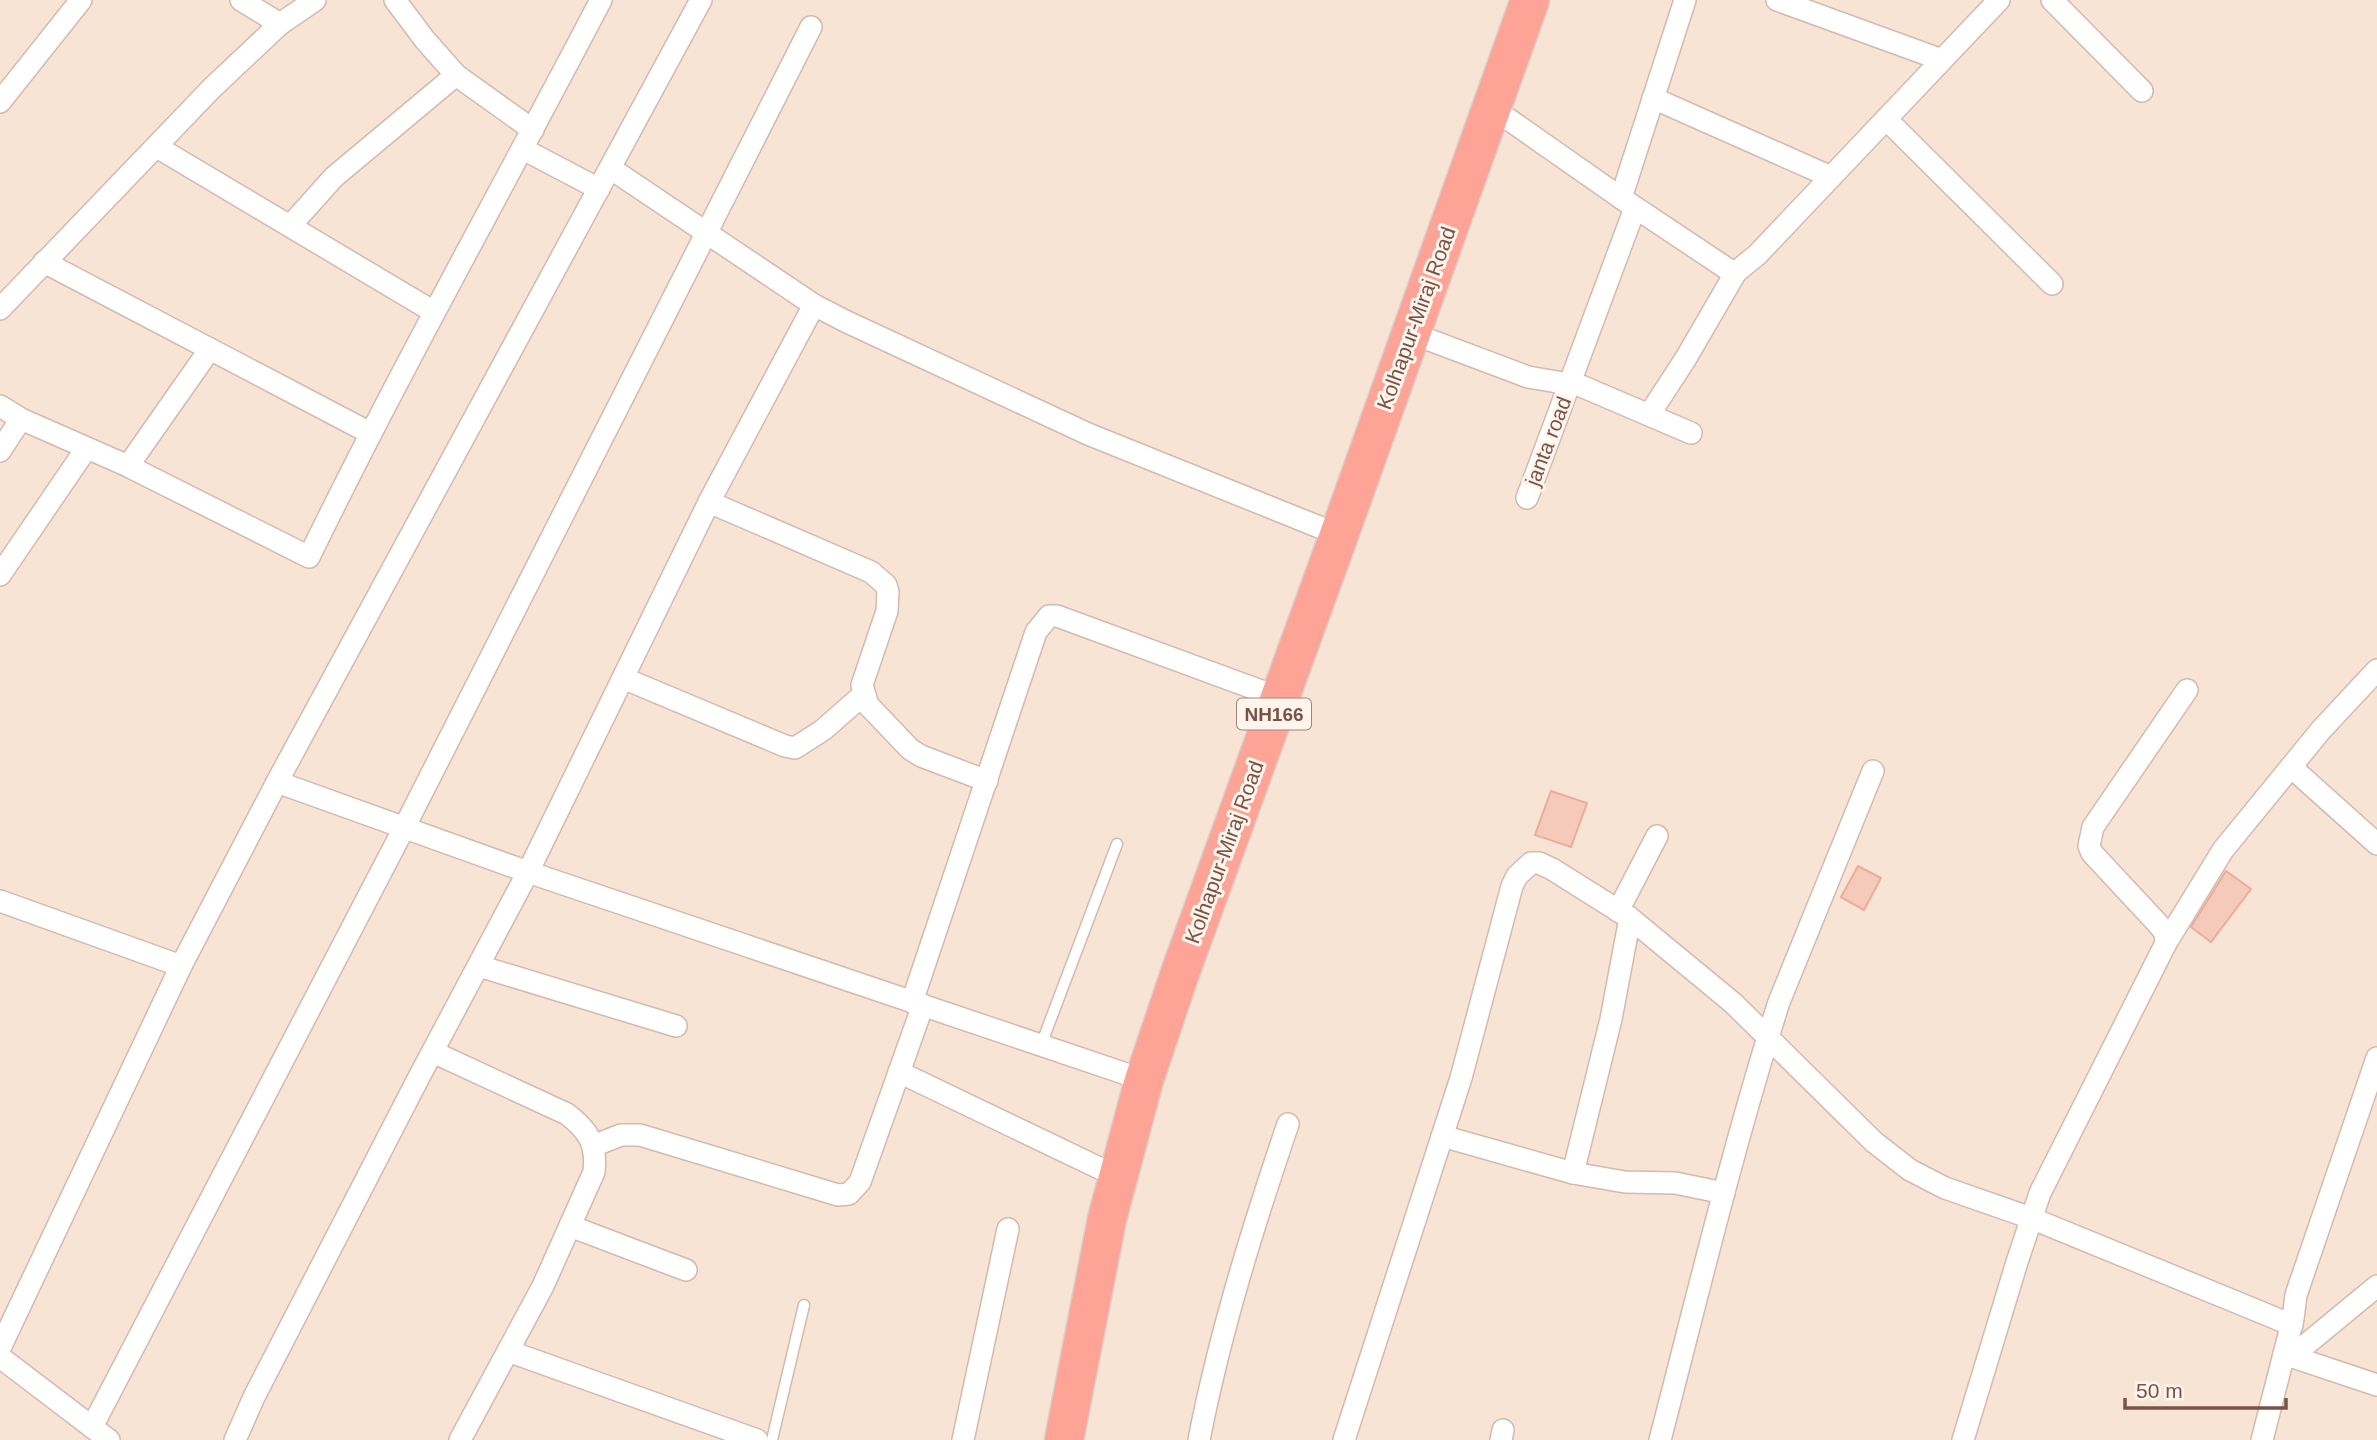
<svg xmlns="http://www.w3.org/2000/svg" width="2377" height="1440" font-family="Helvetica,sans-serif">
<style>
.residential{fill:#f8e4d5}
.building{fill:#f6caba;stroke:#eaad99;stroke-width:2}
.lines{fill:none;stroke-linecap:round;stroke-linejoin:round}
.lane-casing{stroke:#d4b9ac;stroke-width:13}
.street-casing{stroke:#d4b9ac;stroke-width:24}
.highway-casing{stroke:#dacfcb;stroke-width:41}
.lane{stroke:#fff;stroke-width:10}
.street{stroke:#fff;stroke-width:21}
.highway{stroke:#fda497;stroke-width:38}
.labels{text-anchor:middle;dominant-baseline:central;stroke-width:6;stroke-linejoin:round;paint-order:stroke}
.shield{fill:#fff5ed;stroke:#a28479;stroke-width:2}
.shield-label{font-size:19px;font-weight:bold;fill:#7a5347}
.street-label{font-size:21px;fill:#7a5347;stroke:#fff5ed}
</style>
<rect width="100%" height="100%" fill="#fef1e5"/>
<rect class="residential" x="0" y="0" width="2377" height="1440"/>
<g class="building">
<path d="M1551,791L1587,803L1571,847L1535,835Z"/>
<path d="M1858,866L1881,878L1864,910L1841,897Z"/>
<path d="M2226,871L2251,889L2211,942L2191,927Z"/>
</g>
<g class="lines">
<defs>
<g id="lane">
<path d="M1041,1045L1117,844"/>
<path d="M772,1440L804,1305"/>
</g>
<g id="street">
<path d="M241,0L280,24"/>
<path d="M395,0L425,40L456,75L533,130"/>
<path d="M1777,0L1942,60"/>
<path d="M2052,0L2142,91"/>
<path d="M1653,98L1831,177"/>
<path d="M0,102L81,0"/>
<path d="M1491,107L1621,198L1729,270L1736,272L1757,255L1999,0"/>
<path d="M1886,119L2052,284"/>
<path d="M157,147L434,312"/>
<path d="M523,149L599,189"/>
<path d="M610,168L814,305L845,321L1088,434L1339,535"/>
<path d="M1621,198L1685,0"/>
<path d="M290,226L334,177L456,75"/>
<path d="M44,262L370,433"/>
<path d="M0,309L212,88L280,24L315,0"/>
<path d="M1411,333L1528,377L1581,386L1691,433"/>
<path d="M0,406L21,419L128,466L309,557C401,368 504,186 601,0"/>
<path d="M1649,415L1686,358L1736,272"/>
<path d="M0,451L21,419"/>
<path d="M128,466L210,349"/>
<path d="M1527,498L1635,208"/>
<path d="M709,502L871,572L886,585L888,592L887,611L862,685L868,705L910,749L921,756L987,781"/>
<path d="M0,575L86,449"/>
<path d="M623,678L785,746L795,748L823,730L864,694"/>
<path d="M2291,767L2377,844"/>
<path d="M277,782L701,0"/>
<path d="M0,901L181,966L277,782L528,872L1144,1080"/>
<path d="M1618,911L1657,836"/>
<path d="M2166,943L2165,933L2159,925L2092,853L2089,846L2093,827L2187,690"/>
<path d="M479,966L676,1026"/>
<path d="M912,1002L1036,632L1049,616H1057L1280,698"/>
<path d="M433,1052L567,1114C589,1131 597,1144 594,1172L543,1286L460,1440"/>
<path d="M899,1072L1118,1177"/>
<path d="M1442,1136L1573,1173L1625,1182L1675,1183L1724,1193"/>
<path d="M593,1146L621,1135H640L838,1195L849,1194L860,1182L923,1005"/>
<path d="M1573,1173L1611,1019L1630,918"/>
<path d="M570,1226L686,1270"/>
<path d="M0,1348L181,966"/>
<path d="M508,1351L757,1440"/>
<path d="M2284,1354L2377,1385"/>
<path d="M0,1357L109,1440"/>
<path d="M2291,1357L2377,1286"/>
<path d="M92,1427L404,828L811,27"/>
<path d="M235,1440L254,1397L419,1077L528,872L709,502L814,305"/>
<path d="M963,1440L1008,1229"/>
<path d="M1199,1440C1220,1332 1253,1227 1288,1124"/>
<path d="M1344,1440L1461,1078L1512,886L1517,876L1531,863H1539L1552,869L1630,918L1733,1003L1874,1142L1910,1170L1945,1188L2031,1218L2292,1325"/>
<path d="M1501,1440L1503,1430"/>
<path d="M1660,1440C1698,1294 1733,1146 1779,1002L1873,771"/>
<path d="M1963,1440L2017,1262L2040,1193L2166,943L2223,850L2321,730L2377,670"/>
<path d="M2262,1440L2293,1319L2296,1295L2377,1058"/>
</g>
<path id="highway" d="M1064,1440L1107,1219L1144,1080L1180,973L1339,535L1530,0"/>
</defs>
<use href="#lane" class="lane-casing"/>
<use href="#street" class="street-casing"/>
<use href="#highway" class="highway-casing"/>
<use href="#lane" class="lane"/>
<use href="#street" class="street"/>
<use href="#highway" class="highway"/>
</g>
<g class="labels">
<rect class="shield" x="1237" y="698.5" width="74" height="31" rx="5"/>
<g class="shield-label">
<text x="1274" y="714">NH166</text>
</g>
<g class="street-label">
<text transform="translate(1416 318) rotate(-70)">Kolhapur-Miraj Road</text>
<text transform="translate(1548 441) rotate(-69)">janta road</text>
<text transform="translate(1224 852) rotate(-70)">Kolhapur-Miraj Road</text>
</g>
</g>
<path d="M2125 1398v10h161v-10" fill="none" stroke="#7a5347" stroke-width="3.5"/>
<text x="2136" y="1398" font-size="21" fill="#7a5347" stroke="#fff5ed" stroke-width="5" paint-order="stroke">50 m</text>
</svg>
